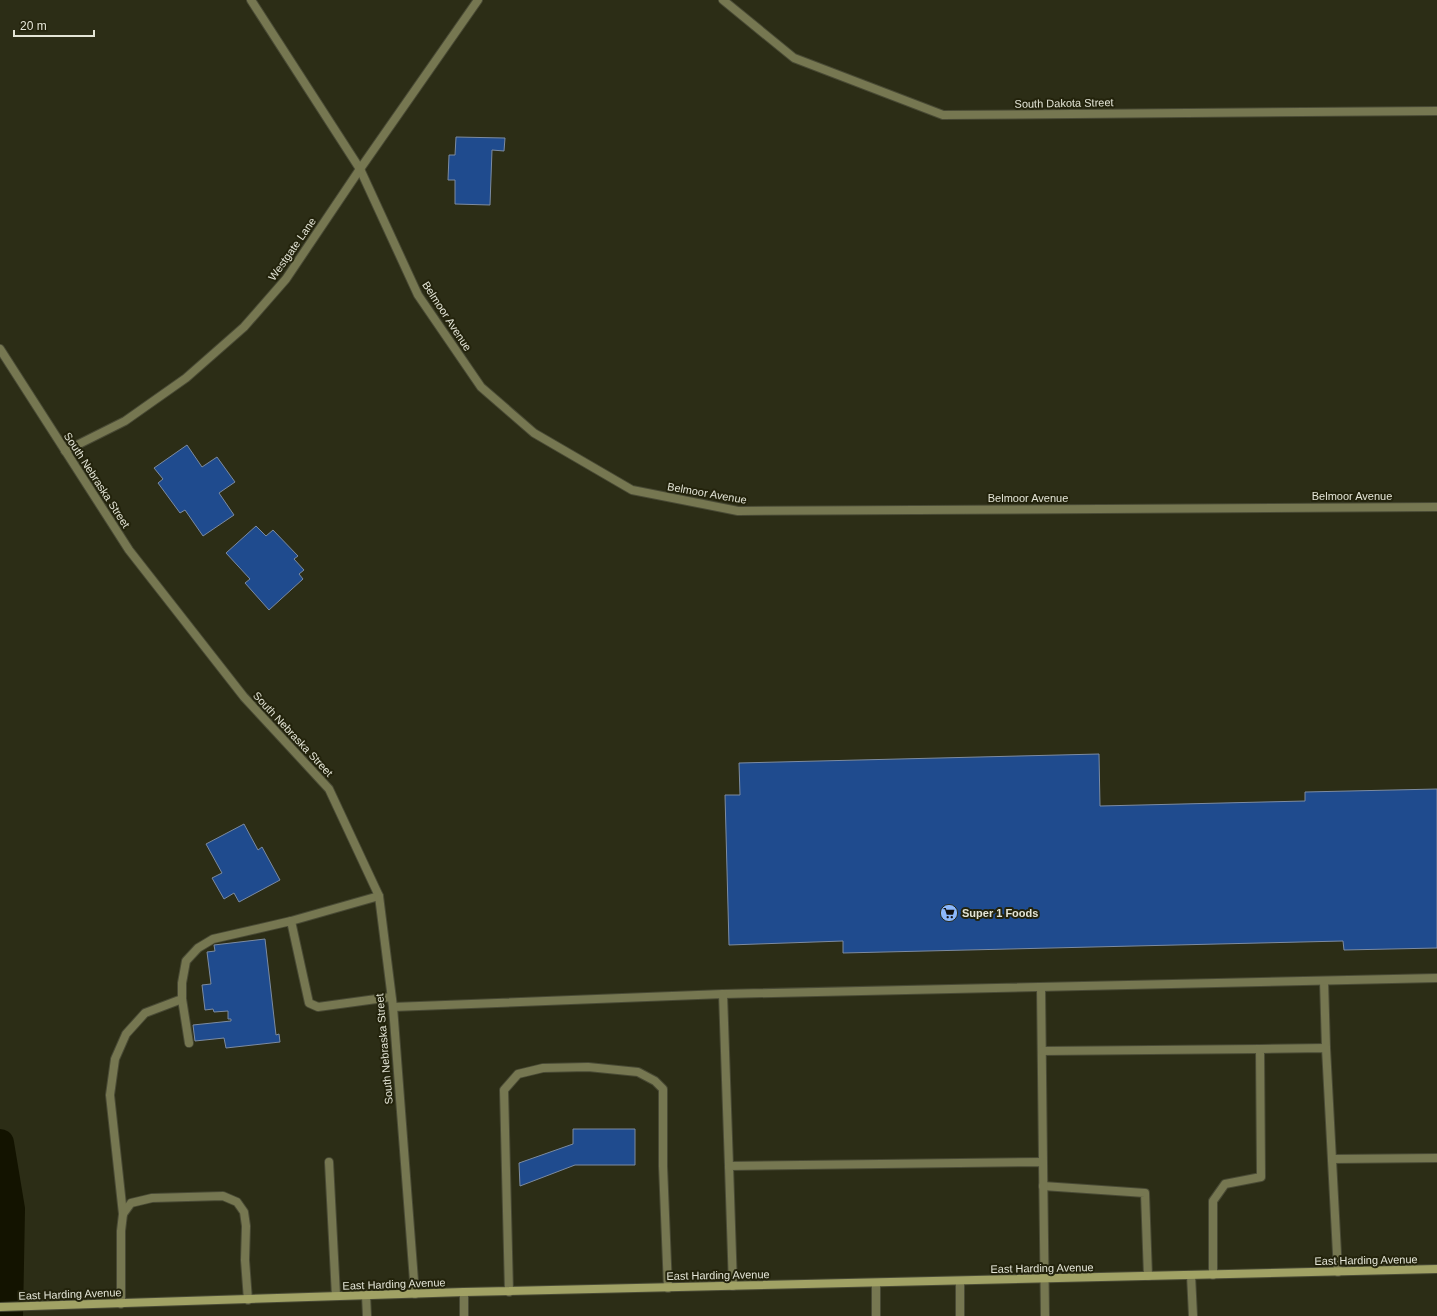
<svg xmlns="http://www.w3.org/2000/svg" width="1437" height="1316" font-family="Arial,sans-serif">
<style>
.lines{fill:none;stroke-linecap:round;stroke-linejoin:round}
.canal{stroke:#131300;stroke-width:28}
.building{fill:#1f4b8e;stroke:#7c8ba1}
.lane-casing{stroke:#494a35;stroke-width:10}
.street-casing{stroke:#494a35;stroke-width:10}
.secondary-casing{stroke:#494a35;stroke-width:10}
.lane{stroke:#767751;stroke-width:8}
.street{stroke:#767751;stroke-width:8}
.secondary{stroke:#a1a265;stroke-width:8}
.labels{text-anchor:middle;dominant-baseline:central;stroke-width:4;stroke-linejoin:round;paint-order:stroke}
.street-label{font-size:11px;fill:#e3e4d6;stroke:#23230c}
.poi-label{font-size:11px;font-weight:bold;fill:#e3e4d6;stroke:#23230c;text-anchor:start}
</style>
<rect width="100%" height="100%" fill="#2c2d16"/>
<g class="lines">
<path class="canal" d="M0,1143L11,1209L9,1316"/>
</g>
<g class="building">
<path d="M456,137L505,138L504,151L492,150L490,205L455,204V180H448L449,155H455Z"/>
<path d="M187,445L202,467L217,457L235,482L219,493L234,515L203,536L185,510L180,513L158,483L163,479L154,468Z"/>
<path d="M256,526L266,536L273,530L298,556L294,559L304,570L299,574L303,579L269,610L245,583L250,579L226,553Z"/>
<path d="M1099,754L1100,806L1305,801V792L1437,789V948L1344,950L1343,941L843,953V941L729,945L725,795H740L739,763Z"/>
<path d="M244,824L258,850L262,847L280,880L239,902L234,893L224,899L212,878L222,873L206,844Z"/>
<path d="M265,939L276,1035L279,1034L280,1042L226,1048L224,1038L195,1041L193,1025L231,1021V1019H228V1011L214,1012L213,1009L205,1010L202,985L211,984L207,952L215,951L214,945Z"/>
<path d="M573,1129H635V1165H575L520,1186L519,1163L573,1144Z"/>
</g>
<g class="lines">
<defs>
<g id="lane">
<path d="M379,896L291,921L309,1003L318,1007L391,997"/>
<path d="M1324,981L1326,1048"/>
<path d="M1041,987L1043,1162"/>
<path d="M723,994L1437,978"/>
<path d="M393,1007L723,994L729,1166"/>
<path d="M189,1043L182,999V983L186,961L198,948L213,939L291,921"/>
<path d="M1042,1051L1260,1049"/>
<path d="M1332,1159L1437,1158"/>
<path d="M329,1162L336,1296"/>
<path d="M1043,1186L1145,1193L1148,1276"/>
<path d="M123,1214L110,1095L115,1059L126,1034L145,1013L182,999"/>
<path d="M1191,1275L1193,1316"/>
<path d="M1213,1275V1201L1225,1184L1261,1177L1260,1049L1326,1048L1338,1272"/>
<path d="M960,1281V1316"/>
<path d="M876,1283V1316"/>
<path d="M733,1286L729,1166L1043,1162L1045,1316"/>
<path d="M464,1292V1316"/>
<path d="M509,1292L504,1090L518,1074L543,1068L588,1067L638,1072L655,1081L663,1089V1166L668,1288"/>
<path d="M366,1295L367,1316"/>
<path d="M121,1304V1231L123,1214L131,1203L152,1198L223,1196L237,1202L244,1212L246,1226L245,1260L248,1300"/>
</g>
<g id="street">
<path d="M251,0L360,169L418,295L481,387L534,433L632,490L738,511L1437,507"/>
<path d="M723,0L794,58L943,115L1437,111"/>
<path d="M0,349L129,550L244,697L329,789L379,896L393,1007L415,1294"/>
<path d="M65,451L125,421L186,378L244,327L286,279L360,169L478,0"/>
</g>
<path id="secondary" d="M0,1307L464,1292L1437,1269"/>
</defs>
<use href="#lane" class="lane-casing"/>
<use href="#street" class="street-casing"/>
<use href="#secondary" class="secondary-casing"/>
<use href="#lane" class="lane"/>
<use href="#street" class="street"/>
<use href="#secondary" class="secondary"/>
</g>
<defs>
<symbol id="supermarket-disc" viewBox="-11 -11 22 22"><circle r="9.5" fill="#8db9fc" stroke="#23230c"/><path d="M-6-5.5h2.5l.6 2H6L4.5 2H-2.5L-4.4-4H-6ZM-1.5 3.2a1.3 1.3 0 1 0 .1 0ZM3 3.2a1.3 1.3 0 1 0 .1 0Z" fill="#111"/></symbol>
</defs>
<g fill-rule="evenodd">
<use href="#supermarket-disc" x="939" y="903" width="20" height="20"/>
</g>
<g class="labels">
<g class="street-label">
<text transform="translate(1064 103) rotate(-1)">South Dakota Street</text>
<text transform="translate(292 249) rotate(-55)">Westgate Lane</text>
<text transform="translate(447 316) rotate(57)">Belmoor Avenue</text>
<text transform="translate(97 480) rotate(57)">South Nebraska Street</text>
<text transform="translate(707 493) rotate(10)">Belmoor Avenue</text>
<text x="1352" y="496">Belmoor Avenue</text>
<text x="1028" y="498">Belmoor Avenue</text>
<text transform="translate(293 734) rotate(47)">South Nebraska Street</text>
<text transform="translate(384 1049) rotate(-95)">South Nebraska Street</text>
<text transform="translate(1366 1260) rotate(-1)">East Harding Avenue</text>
<text transform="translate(1042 1268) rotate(-1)">East Harding Avenue</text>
<text transform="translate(718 1275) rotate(-1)">East Harding Avenue</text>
<text transform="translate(394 1284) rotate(-2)">East Harding Avenue</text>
<text transform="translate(70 1294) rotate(-2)">East Harding Avenue</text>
</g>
<g class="poi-label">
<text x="962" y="913">Super 1 Foods</text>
</g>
</g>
<path d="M14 30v6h80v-6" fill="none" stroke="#e3e4d6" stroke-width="2"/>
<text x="20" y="30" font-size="12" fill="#e3e4d6" stroke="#23230c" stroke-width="3" paint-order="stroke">20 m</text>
</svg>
